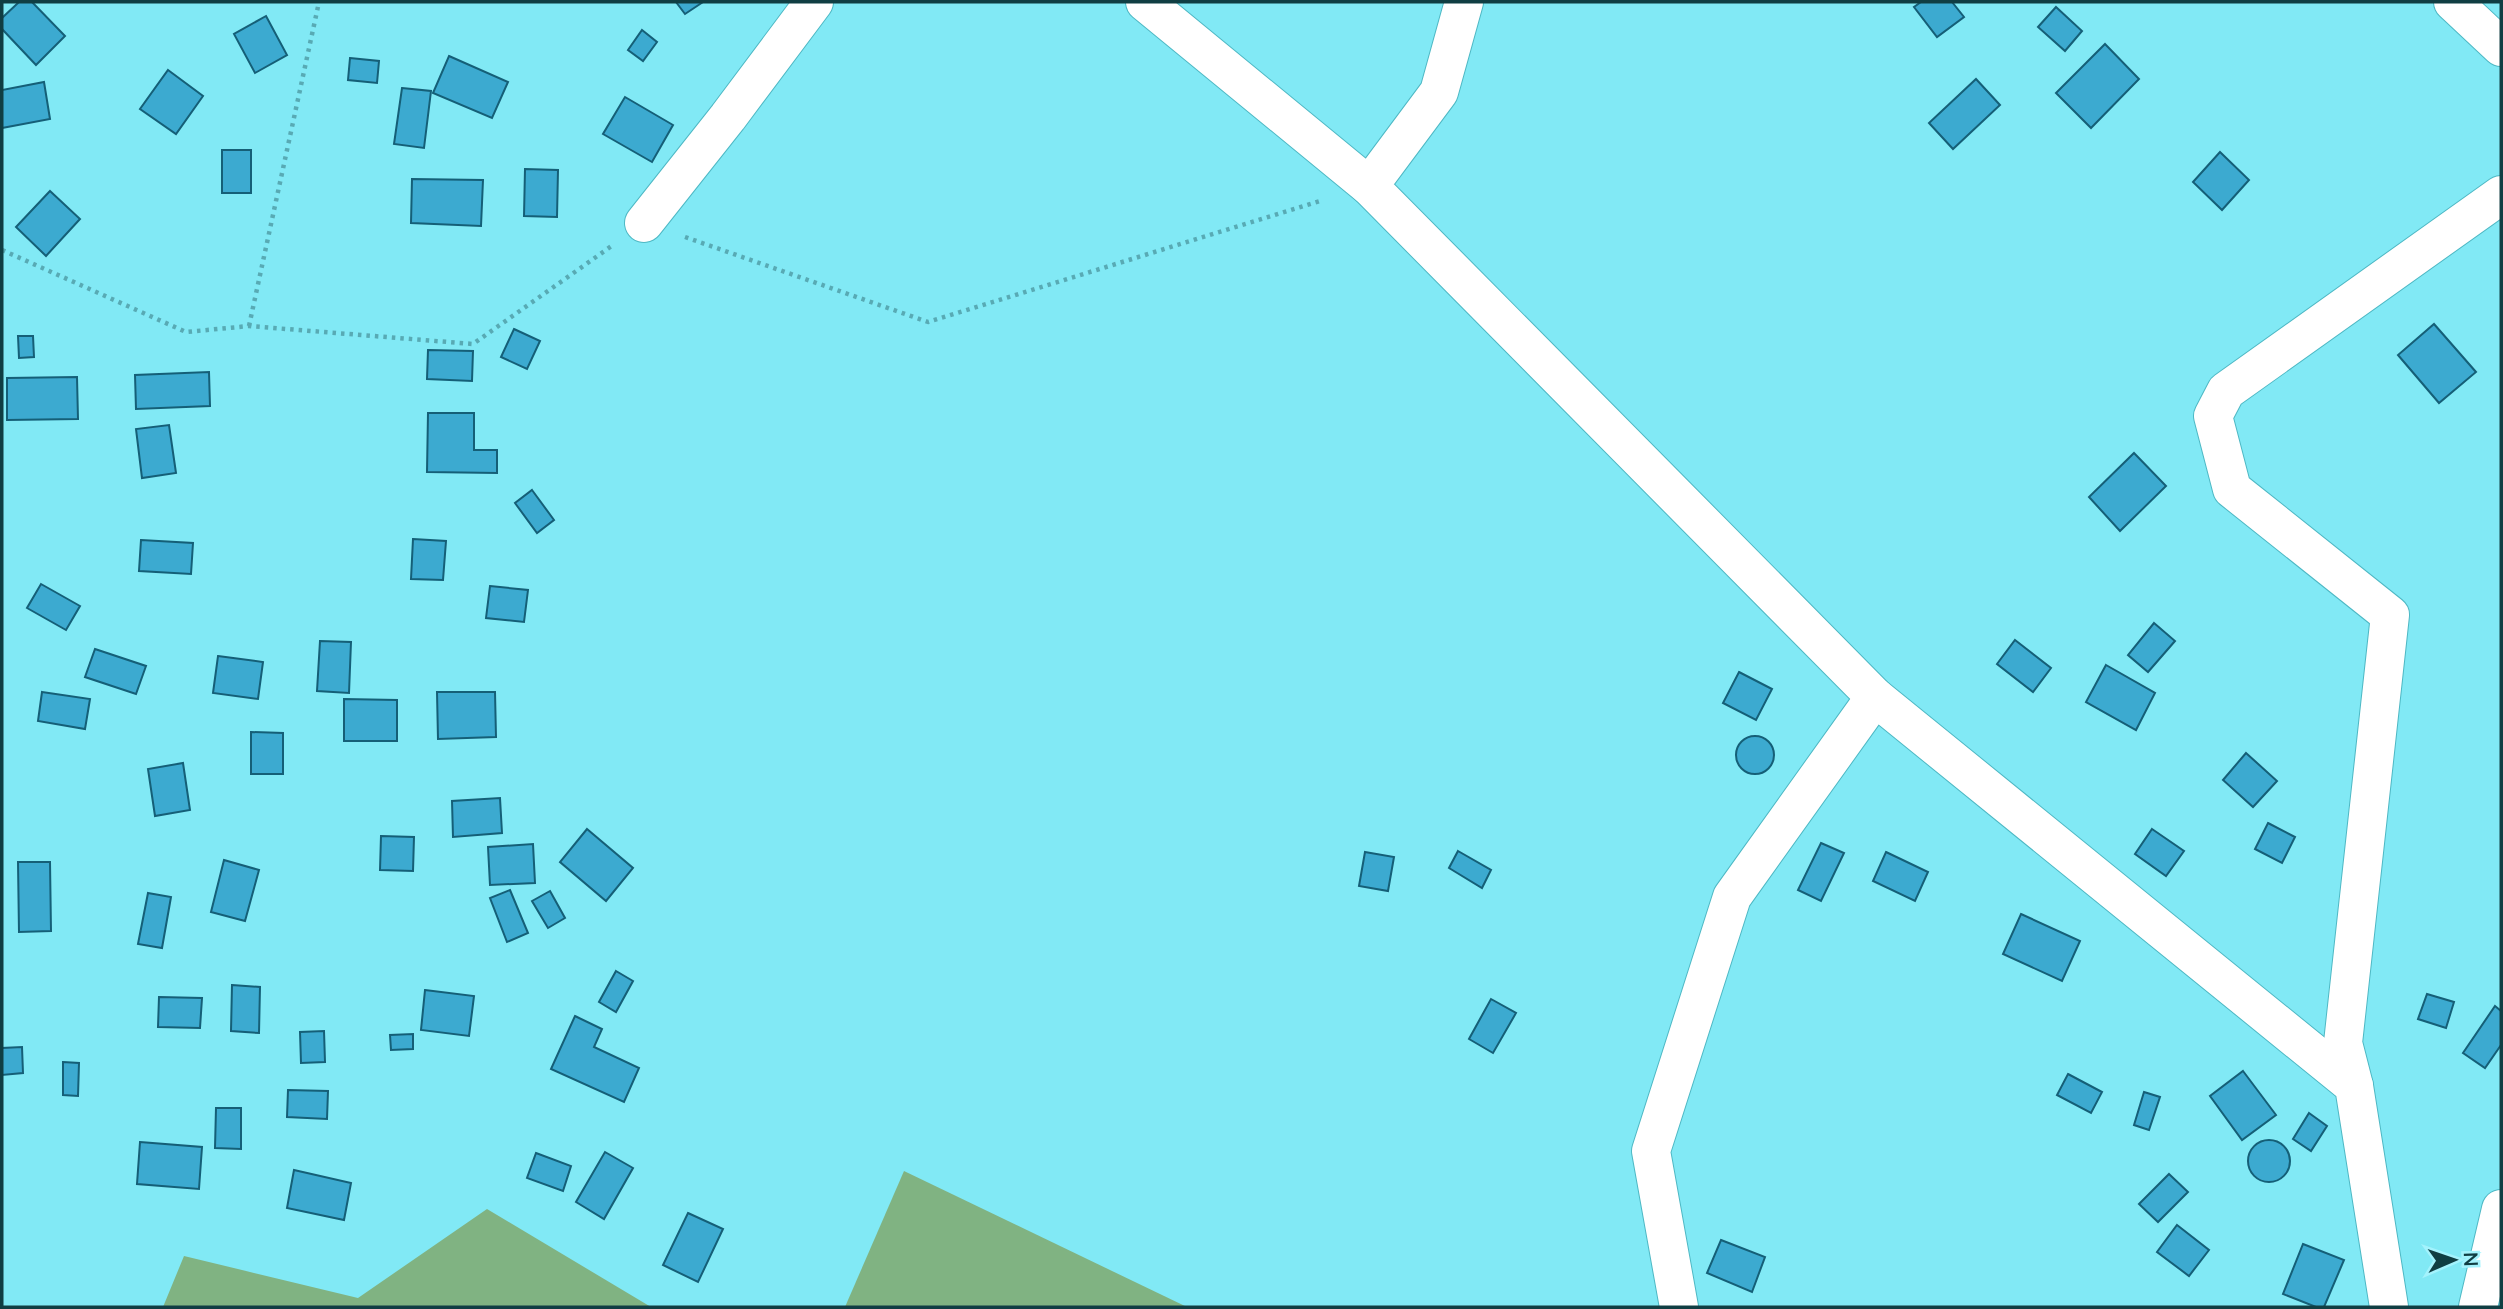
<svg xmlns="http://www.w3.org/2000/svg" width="2503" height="1309" font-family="Lato,sans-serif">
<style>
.green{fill:#80b382}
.building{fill:#3caad0;stroke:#155f77;stroke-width:2}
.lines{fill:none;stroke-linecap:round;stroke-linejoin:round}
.street-casing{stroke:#4eb8c4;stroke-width:40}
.primary-casing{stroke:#4eb8c4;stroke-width:40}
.path{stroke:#58aab4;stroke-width:4.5;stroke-dasharray:3.5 5;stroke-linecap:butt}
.street{stroke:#fff;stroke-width:38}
.primary{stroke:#fff;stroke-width:38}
</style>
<rect width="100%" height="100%" fill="#81e9f5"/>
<g class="green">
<path d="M904,1171L1187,1307H845Z"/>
<path d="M487,1209L651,1307H163L184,1256L358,1298Z"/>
</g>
<g class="building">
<path d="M19,2H32L65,36L36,65L2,29V18Z"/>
<path d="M676,2H703L685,14Z"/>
<path d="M1921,2H1952L1964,17L1937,37L1914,7Z"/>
<path d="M2056,7L2082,31L2065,51L2038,27Z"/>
<path d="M266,16L287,55L255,73L234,34Z"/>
<path d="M642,30L657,42L643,61L628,50Z"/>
<path d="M2105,44L2139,79L2091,128L2056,93Z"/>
<path d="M449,56L508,82L492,118L433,93Z"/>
<path d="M350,58L379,61L377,83L348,80Z"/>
<path d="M168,70L203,96L176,134L140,109Z"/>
<path d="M1976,79L2000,105L1953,149L1929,123Z"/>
<path d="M44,82L50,119L2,128V90Z"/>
<path d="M402,88L431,91L424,148L394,144Z"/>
<path d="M625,97L673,125L652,162L603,134Z"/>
<rect x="222" y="150" width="29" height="43"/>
<path d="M2220,152L2249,180L2222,210L2193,182Z"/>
<path d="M525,169L558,170L557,217L524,216Z"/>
<path d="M412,179L483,180L481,226L411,223Z"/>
<path d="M50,191L80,219L46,256L16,227Z"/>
<path d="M2434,324L2476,372L2439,403L2398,355Z"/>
<path d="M514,329L540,341L527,369L501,357Z"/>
<path d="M18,336H33L34,357L19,358Z"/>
<path d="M428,350L473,351L472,381L427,379Z"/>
<path d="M209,372L210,406L136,409L135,375Z"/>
<path d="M77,377L78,419L7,420V378Z"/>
<path d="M428,413H474V450H497V473L427,472Z"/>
<path d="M169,425L176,473L142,478L136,429Z"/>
<path d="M2134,453L2166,486L2120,531L2089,497Z"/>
<path d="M532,490L554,520L537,533L515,503Z"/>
<path d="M413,539L446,541L443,580L411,579Z"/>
<path d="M141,540L193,543L191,574L139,571Z"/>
<path d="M41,584L80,606L66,630L27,608Z"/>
<path d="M490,586L528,590L524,622L486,618Z"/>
<path d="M2154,623L2175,641L2148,672L2128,655Z"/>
<path d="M2015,640L2051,668L2033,692L1997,664Z"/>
<path d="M320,641L351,642L349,693L317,691Z"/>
<path d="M95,649L146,666L136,694L85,677Z"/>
<path d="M218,656L263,662L258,699L213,693Z"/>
<path d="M2106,665L2155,693L2136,730L2086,702Z"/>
<path d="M1739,672L1772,689L1756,720L1723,703Z"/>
<path d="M42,692L90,699L85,729L38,721Z"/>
<path d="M437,692H495L496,737L438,739Z"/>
<path d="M344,699L397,700V741H344Z"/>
<path d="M251,732L283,733V774H251Z"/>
<circle cx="1755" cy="755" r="19"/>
<path d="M2246,753L2277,781L2253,807L2223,780Z"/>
<path d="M183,763L190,810L155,816L148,769Z"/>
<path d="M500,798L502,833L453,837L452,801Z"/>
<path d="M2268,823L2295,837L2282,863L2255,849Z"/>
<path d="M587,829L633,868L606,901L560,862Z"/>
<path d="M2152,829L2184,851L2166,876L2135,854Z"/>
<path d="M381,836L414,837L413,871L380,870Z"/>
<path d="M1821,843L1844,853L1821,901L1798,890Z"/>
<path d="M533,844L535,883L490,885L488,847Z"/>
<path d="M1458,851L1491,870L1482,888L1449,868Z"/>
<path d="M1365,852L1394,857L1388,891L1359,886Z"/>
<path d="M1886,852L1928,872L1915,901L1873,881Z"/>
<path d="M224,860L259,870L245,921L211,912Z"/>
<path d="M18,862H50L51,931L19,932Z"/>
<path d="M510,890L528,933L507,942L490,898Z"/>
<path d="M550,891L565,918L548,928L532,901Z"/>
<path d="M148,893L171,897L162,948L138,944Z"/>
<path d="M2021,914L2080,941L2062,981L2003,954Z"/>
<path d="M616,971L633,981L616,1012L599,1002Z"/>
<path d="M232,985L260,987L259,1033L231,1031Z"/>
<path d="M425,990L474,996L469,1036L421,1030Z"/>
<path d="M2427,994L2454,1002L2446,1028L2418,1019Z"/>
<path d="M159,997L202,998L200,1028L158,1027Z"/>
<path d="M1491,999L1516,1013L1493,1053L1469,1039Z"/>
<path d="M2495,1006L2501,1011V1045L2485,1068L2463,1053Z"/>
<path d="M575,1016L602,1029L594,1047L639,1068L624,1102L551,1069Z"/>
<path d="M324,1031L325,1062L301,1063L300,1032Z"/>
<path d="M413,1034V1049L391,1050L390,1035Z"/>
<path d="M22,1047L23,1073L2,1075V1048Z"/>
<path d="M63,1062L79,1063L78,1096L63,1095Z"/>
<path d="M2243,1071L2276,1115L2242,1140L2210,1096Z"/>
<path d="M2068,1074L2102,1092L2091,1113L2057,1095Z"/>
<path d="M288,1090L328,1091L327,1119L287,1117Z"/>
<path d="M2144,1092L2160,1097L2149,1130L2134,1125Z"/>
<path d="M216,1108H241V1149L215,1148Z"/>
<path d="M2309,1113L2327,1126L2311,1151L2293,1139Z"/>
<circle cx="2269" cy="1161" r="21"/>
<path d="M140,1142L202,1147L199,1189L137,1184Z"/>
<path d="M605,1152L633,1168L604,1219L576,1202Z"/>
<path d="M536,1153L571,1166L563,1191L527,1178Z"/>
<path d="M294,1170L351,1183L344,1220L287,1208Z"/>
<path d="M2169,1174L2188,1192L2158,1222L2139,1204Z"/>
<path d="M688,1213L723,1229L698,1282L663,1265Z"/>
<path d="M2177,1225L2209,1250L2189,1276L2157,1252Z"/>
<path d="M1721,1240L1765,1257L1752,1292L1707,1273Z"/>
<path d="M2303,1244L2344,1260L2324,1307H2316L2283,1294Z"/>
</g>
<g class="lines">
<defs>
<g id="street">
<path d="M1145,2L1369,186"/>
<path d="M1464,2L1439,92L1369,186L1875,697L2354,1086L2389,1307"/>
<path d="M644,223L728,117L814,2"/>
<path d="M2354,1086L2343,1043L2390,615L2232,489L2213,416L2226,391L2501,195"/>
<path d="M1679,1307L1651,1151L1732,897L1875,697"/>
<path d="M2478,1307L2501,1209"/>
</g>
<path id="primary" d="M2453,2L2501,47"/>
</defs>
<use href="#street" class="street-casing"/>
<use href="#primary" class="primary-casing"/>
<g class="path">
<path d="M685,237L928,322L1323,200"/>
<path d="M2,250L186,332L249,326L473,344L613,245"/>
<path d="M249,326L319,2"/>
</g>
<use href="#street" class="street"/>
<use href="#primary" class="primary"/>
</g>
<rect width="2503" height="1309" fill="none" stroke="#103e43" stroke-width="7"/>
<g transform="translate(2454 1260) rotate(88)" stroke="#a4f3fd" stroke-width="5" paint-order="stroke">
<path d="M0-5L12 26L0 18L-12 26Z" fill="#103e43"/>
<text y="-10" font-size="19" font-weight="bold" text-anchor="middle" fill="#103e43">N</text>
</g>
</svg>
